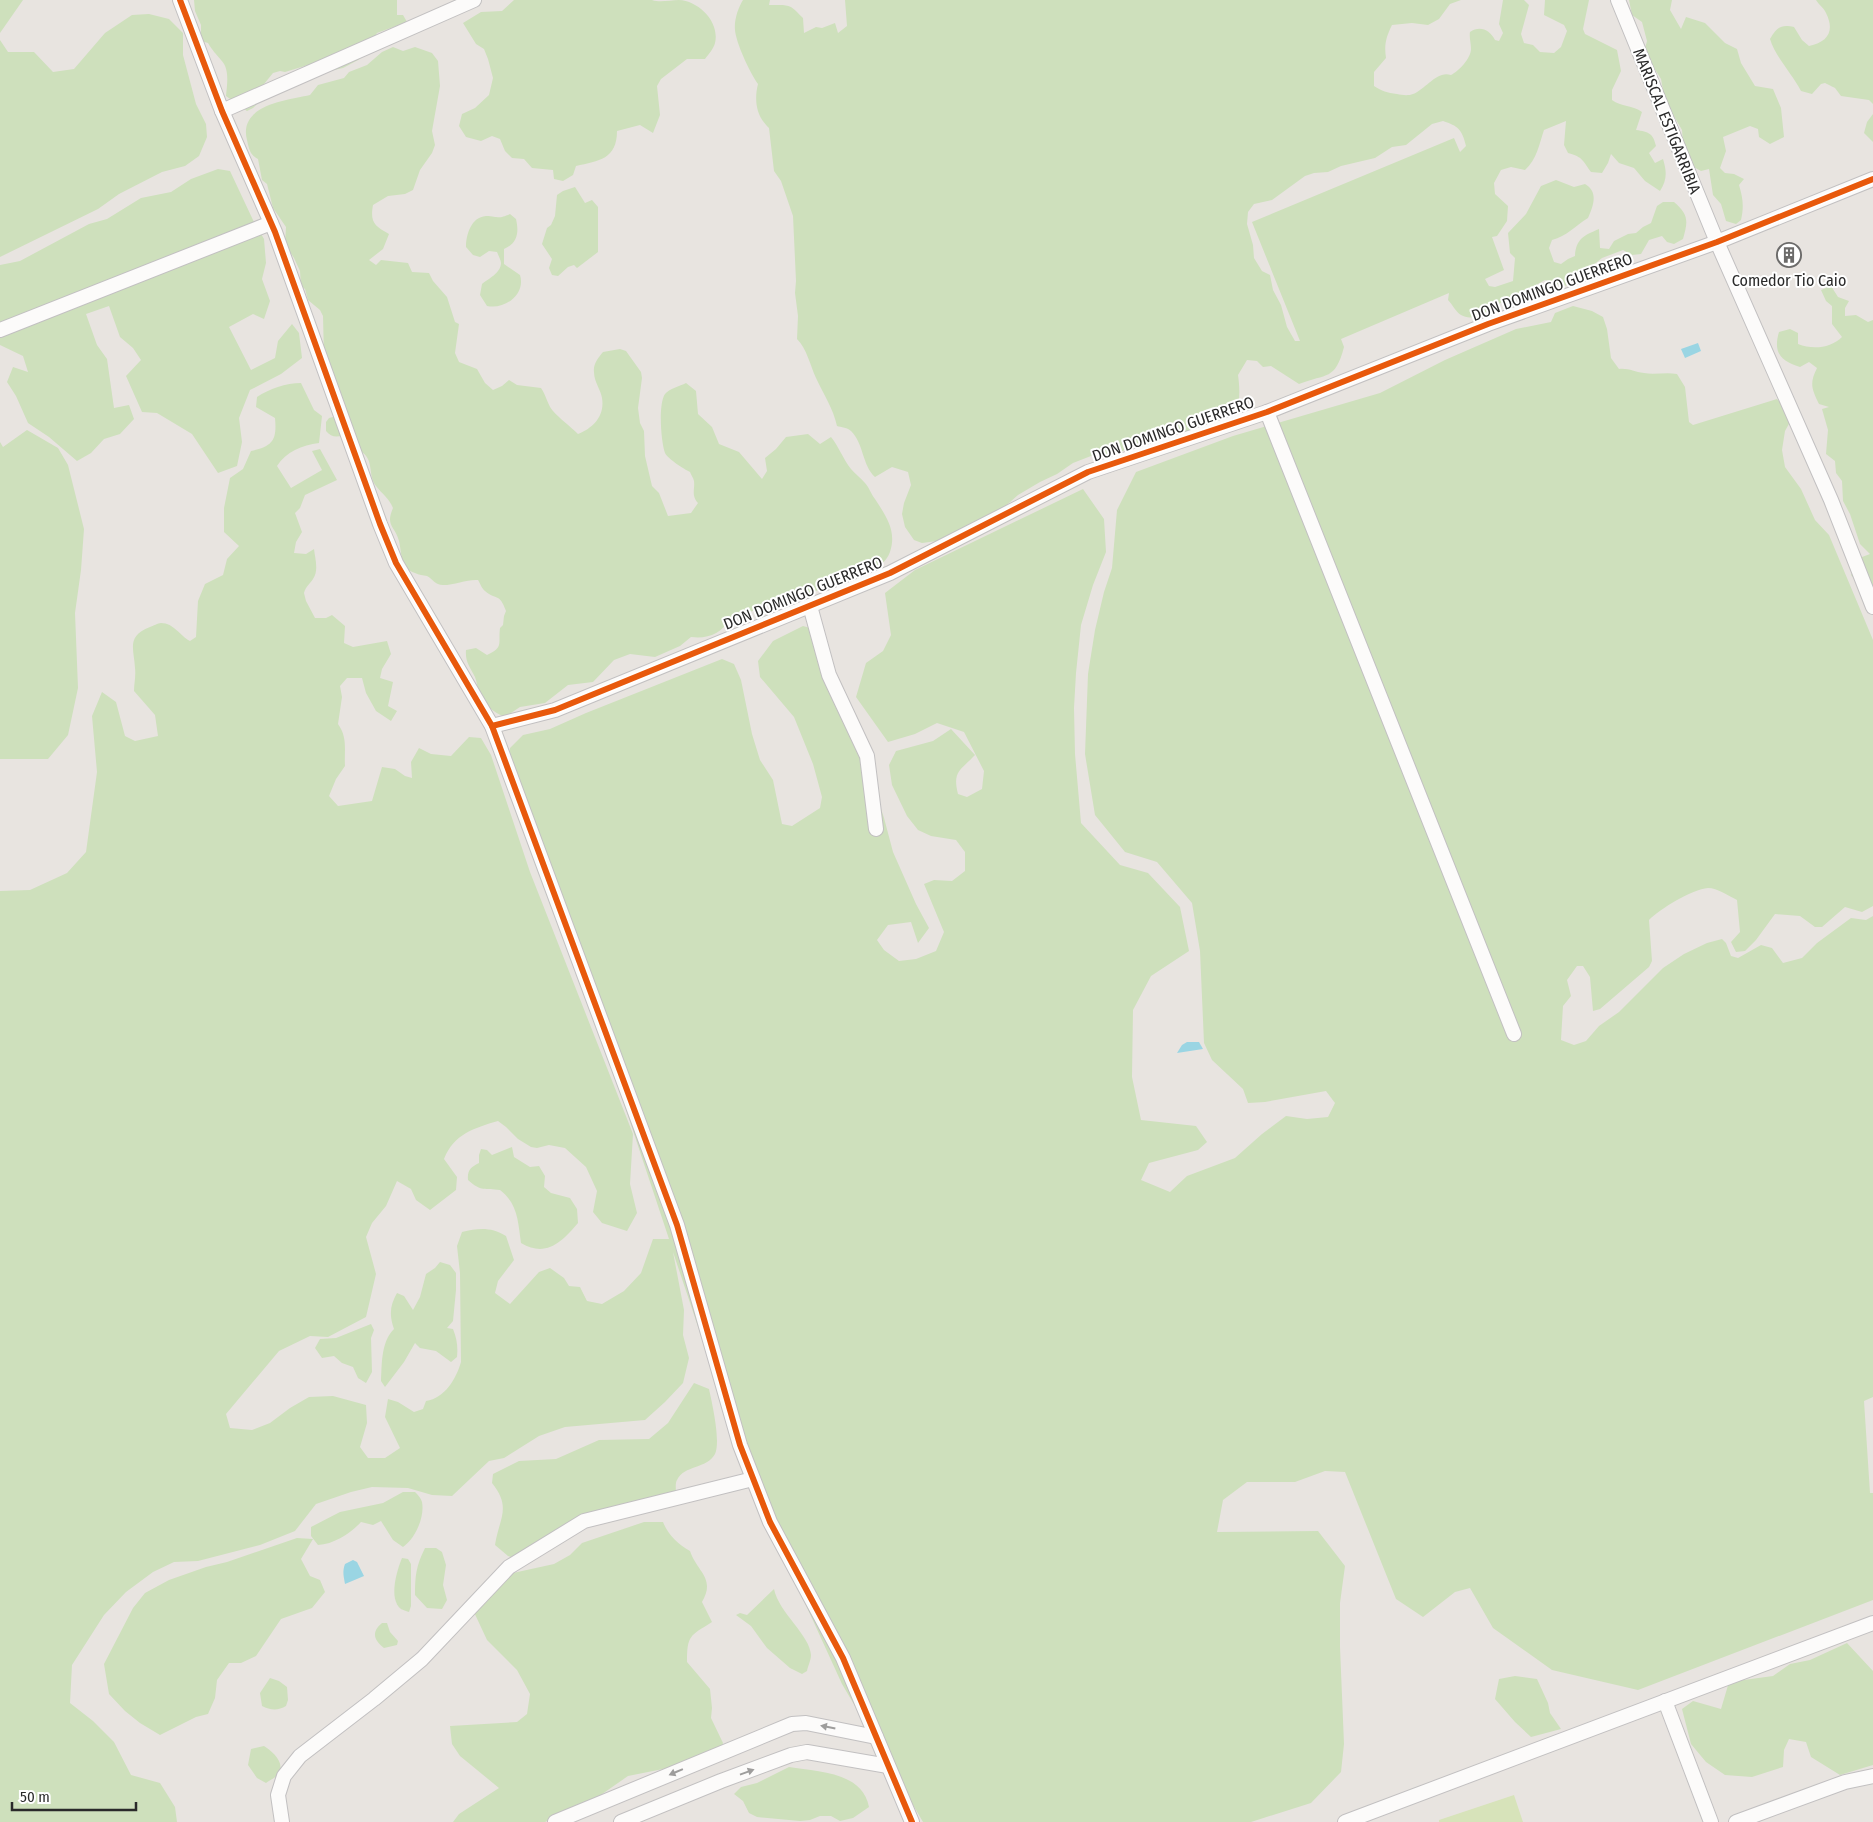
<svg xmlns="http://www.w3.org/2000/svg" width="1873" height="1822" font-family="'Fira Sans Condensed',sans-serif">
<style>
.green{fill:#cee0bc;fill-rule:evenodd}
.pitch{fill:#d7e3ba}
.water{fill:#9ad5e3}
.lines{fill:none;stroke-linecap:round;stroke-linejoin:round}
.street-casing{stroke:#c2c0c1;stroke-width:16}
.street{stroke:#fcfbfa;stroke-width:14}
.cycleway-casing{stroke:#fff;stroke-width:9}
.cycleway{stroke:#e8590c;stroke-width:6}
.oneway{fill:#9e9d9c}
.labels{text-anchor:middle;dominant-baseline:central;stroke-width:4;stroke-linejoin:round;paint-order:stroke}
.street-label{font-size:16px;fill:#2a2a2a;stroke:#fff}
.poi-label{font-size:16px;fill:#2a2a2a;stroke:#fff}
</style>
<rect width="100%" height="100%" fill="#e8e4e0"/>
<g class="green">
<path d="M0,0H23L0,33Z"/>
<path d="M194,0H397V15H403L407,22L377,33L372,41L367,52L358,60L343,68L330,71L314,65H308L285,72L280,71L273,73L260,89L258,103L253,108L247,111L226,96C227,84 230,69 221,60C216,54 212,50 208,43L201,41V25L195,11Z"/>
<path d="M514,0H652C661,3 669,0 679,0C699,1 720,22 715,43C714,48 708,55 705,59H687L661,79L657,86L660,115L653,133L640,125L617,131C617,159 599,161 576,166L573,175L563,181L554,179L553,170L532,168L524,159L512,158L505,151L500,139L492,136L481,141L466,137L459,126L462,114L475,108L489,95L493,78L488,59L484,49L476,44L463,23L481,12L502,11Z"/>
<path d="M743,0H770L769,5C789,5 789,3 803,18L804,33L816,27L822,28L835,23L838,33L847,26L845,0H1461L1450,4L1439,19L1428,25L1412,23L1392,25C1386,37 1384,45 1386,58L1374,72V86C1382,91 1387,93 1397,94C1402,95 1408,96 1413,94C1426,89 1437,70 1451,75C1459,71 1471,58 1471,49C1471,43 1469,37 1470,32C1480,25 1490,30 1495,40L1499,41L1503,33L1499,24L1503,0H1524L1529,5L1521,34L1524,43L1533,45L1540,52L1554,53L1561,47L1567,31L1564,25L1544,15L1545,0H1589L1583,29L1585,34L1617,50L1621,71L1612,90V100C1621,107 1633,105 1642,112L1636,130C1649,132 1653,133 1656,146L1649,153L1655,163L1663,159C1667,172 1667,180 1660,191L1645,181L1634,168L1619,163L1611,154L1608,163L1602,173L1591,172C1583,161 1583,157 1568,153L1564,145L1566,121L1544,130C1539,145 1537,159 1525,170L1511,167L1501,170L1494,183L1495,194L1508,206L1507,221L1497,236L1492,237L1504,270L1485,279L1489,286L1495,287L1513,281L1515,258L1510,253L1508,233L1526,214L1541,186L1556,180L1574,187L1585,184C1599,192 1593,206 1588,218C1575,226 1567,236 1552,240L1549,248L1554,262L1561,264L1568,259L1575,256C1576,238 1585,235 1599,229L1600,248L1609,249L1614,241L1628,234L1636,233L1643,227L1651,223L1657,206L1663,202H1674C1689,215 1688,221 1683,239L1674,244L1667,242L1662,236L1649,240L1641,254L1632,255L1623,250L1602,258L1568,285L1563,286L1545,280L1536,285L1526,297C1522,296 1518,295 1514,296C1498,301 1478,325 1461,315C1456,312 1452,304 1448,300L1449,293L1341,339L1344,347C1335,381 1327,373 1299,384L1271,366L1263,367L1257,361L1247,360L1238,375C1240,389 1240,401 1236,415L1228,418L1221,414L1206,418L1184,435L1155,437L1134,445L1119,453L1091,456L1073,463L1057,474L1040,482L1018,495L1000,511L961,531L937,541L922,543L914,540L905,527L902,514L904,503L911,485L908,472L892,467L875,477C862,465 864,444 851,431C848,428 841,427 837,426C833,408 824,395 816,378C810,365 807,349 797,339L798,316L795,293L796,281L793,216L781,181L774,171L769,128C756,116 754,100 758,84C750,73 736,43 735,30C734,20 738,8 743,0ZM1443,121C1458,126 1462,129 1466,146L1460,152L1454,138L1252,222L1300,341H1295L1287,327L1281,305L1273,290L1270,275L1262,271L1254,258L1253,245L1247,224L1248,212L1254,204L1272,200L1305,176L1314,173L1328,172L1341,166L1375,158L1392,147L1406,145L1432,124Z"/>
<path d="M1629,0H1672L1670,10L1681,29L1686,17L1705,23L1725,43L1737,49L1741,63L1755,86L1773,89L1781,108L1784,137L1770,144L1759,137L1758,129L1750,126L1723,137L1726,151L1720,168L1725,173L1734,174L1744,179L1739,185C1743,198 1744,207 1741,220L1736,224L1726,221L1721,204L1713,195L1709,169L1701,171L1692,166L1683,142L1682,130L1665,101L1661,79L1644,52L1647,41L1642,22L1632,15Z"/>
<path d="M1816,0H1873V104L1869,100L1841,96L1835,88L1825,83L1821,84L1812,94L1801,91C1792,74 1775,56 1770,39C1777,27 1781,24 1794,27L1802,40L1809,46C1828,42 1835,31 1826,13C1824,8 1819,5 1816,0Z"/>
<path d="M149,14L169,19L183,33V55L196,104L206,124L207,137L199,156L185,166L162,172L119,194L98,209L0,257V40L8,52H34L53,72L74,69L105,33L132,15Z"/>
<path d="M393,47L403,51L415,47L432,53L438,61L440,86L432,131L435,145L432,153L420,170L413,190L405,194L388,196L373,205C370,222 374,226 389,234L383,249L369,260L376,265L381,260L408,263L412,272L429,273L433,281L447,297L455,322L459,324L455,353L459,362L477,369L485,383L493,390L502,386L509,380L517,385L541,388C546,395 548,406 553,411C560,419 570,426 578,434C593,428 605,416 602,398C601,390 594,382 594,372C593,364 598,358 603,352L620,349L626,351L641,372L642,378L638,408L640,423L644,431L645,456L652,486L659,493L668,516L691,513L698,503C691,495 695,490 694,481C693,477 691,475 690,472C684,469 668,459 665,453C661,442 658,404 665,394C669,389 680,386 686,383L696,391L698,414L712,427L719,444L739,452L762,479L767,471L765,458L776,449L786,437L808,434L820,444L831,437C839,447 843,459 851,469C855,474 861,478 865,483C869,487 871,494 875,499C886,516 897,531 890,552C886,562 881,565 871,569C855,576 856,587 833,582L801,599H773L755,610L730,619C721,634 708,639 691,637L680,646L655,657L630,654L614,660L593,682L568,685L545,703L520,707L505,717C494,713 482,703 479,692C477,687 477,682 475,677C470,667 465,662 466,650L476,648L487,655C504,647 498,644 500,628L503,625L504,616L506,611C499,592 497,601 485,591C482,589 480,583 478,580C468,579 455,585 443,585C435,585 433,579 427,576C423,575 419,575 415,573C400,568 402,554 399,541C395,526 385,526 393,508C389,498 382,494 376,486C367,474 375,459 360,451L356,437L351,433C341,436 333,440 326,431V422L329,418L348,413L337,382L324,357L323,316L320,310L308,300L305,289L301,286L300,271L294,258L285,244L286,227L273,208L267,184L262,180L258,159C250,155 249,149 247,140C238,105 287,100 310,95L318,85L344,78L349,72L367,65L382,52Z"/>
<path d="M1873,114V142L1864,133L1867,122Z"/>
<path d="M218,169L230,171L253,220L264,239L266,263L262,279L270,301L264,319L253,314L229,327L251,370L275,358L278,341L292,324L299,333L302,358L281,374L250,390L239,418L242,442L237,466L218,473L192,434L157,413L142,412L126,376L141,360L133,348L120,337L109,306L86,314L97,345L107,359L114,408L129,405L134,419L120,434L104,439L91,453L77,461L49,437L28,423L16,396L7,382L13,367L28,372L23,356L0,345V265L20,261L89,224L107,219L141,198L171,192L191,179Z"/>
<path d="M575,187L585,203L592,200L598,207V252L577,268L574,265L568,267L558,276L552,275L549,268L552,259L542,244L547,228L551,225L555,216L557,195L563,191Z"/>
<path d="M510,214L516,219C519,232 518,243 504,249V264L520,275C526,294 505,310 487,306L480,295L482,284C488,279 501,273 501,263C501,260 498,255 497,252L489,251L480,257L473,255L466,247C466,235 471,217 486,216C498,216 497,220 510,214Z"/>
<path d="M1831,286L1838,297L1849,301L1845,308V316L1856,315L1868,322L1873,320V591L1858,583L1851,575L1862,557L1870,554L1860,544L1850,514L1843,501L1842,481L1836,473L1835,461L1826,454L1828,430L1822,409L1829,407L1819,404C1812,389 1809,384 1817,368L1809,362L1800,367C1780,361 1773,352 1779,332L1790,329L1798,333V344C1813,350 1831,348 1842,337L1832,324V306L1826,301L1821,290Z"/>
<path d="M1573,306L1592,311L1603,317L1607,329L1611,358L1619,369C1629,368 1634,372 1644,373C1654,375 1666,372 1677,374L1685,387L1689,422L1693,425L1777,399L1788,412L1790,422L1785,431L1782,450L1785,467L1801,489L1815,520L1829,535L1873,640V906L1862,912L1845,907L1822,927H1815L1800,916L1775,914L1756,940L1745,951L1736,952L1731,942L1740,932L1737,900C1729,896 1717,888 1708,888C1692,889 1660,909 1649,920L1652,961L1649,967L1600,1009L1593,1011L1590,977L1583,966H1577L1567,980L1571,996L1563,1006L1561,1040L1574,1045L1586,1041L1599,1026L1619,1012L1663,968L1684,954L1707,943L1722,939L1726,943L1731,956L1738,958L1761,945L1772,948L1783,963L1802,958L1817,943L1851,918L1866,920L1873,916V1397L1864,1401L1870,1493H1873V1600L1638,1690L1552,1670L1493,1628L1470,1588L1455,1592L1423,1617L1396,1599L1345,1472L1325,1471L1295,1482H1247L1223,1500L1217,1532L1318,1531L1345,1566L1340,1603V1647L1344,1744L1341,1772L1311,1803L1251,1822H923L842,1684L751,1485L673,1252L684,1310L683,1335L689,1358L683,1383L665,1402L645,1420L565,1427L539,1436L504,1458L489,1461L452,1496L432,1495L408,1488L372,1487L351,1492L316,1504L295,1531L260,1545L198,1561L174,1562L153,1572L126,1592L104,1615L72,1665L70,1703L93,1721L114,1742L131,1775L160,1783L175,1807L177,1822H0V891L30,890L67,873L86,852L97,772L92,716L102,692L116,702L125,736L135,741L158,736L155,715L134,691C134,684 136,676 135,668C134,649 126,636 150,627C153,626 158,623 161,623C174,623 180,636 190,641L196,637L198,601L205,584L223,575L227,559L239,546L224,532V508L230,478L243,469L251,451C273,446 277,440 275,418L256,407L257,397C269,389 286,383 301,383L314,410L322,416L319,443C302,445 286,452 277,466L291,488L322,470L312,451L320,449L337,480L305,495L300,508L295,513L302,532L296,542L294,553L306,554L314,549C315,558 319,571 313,579C310,584 306,586 304,593L306,601L315,618H326L332,615L345,626L344,643L353,647L387,641L391,654L382,669L380,678L393,682L388,706L397,711L391,721L376,711L366,693L362,678H347L340,686L342,697L338,724C348,738 344,750 345,766L336,779L329,796L338,806L372,801L382,767L395,769L405,776L412,778L411,762L419,748L431,754L451,756L469,737L481,738L491,755L530,872L633,1134L630,1184L637,1213L627,1231L602,1223L593,1212L597,1191L586,1167L565,1148L549,1145L537,1148L531,1147L518,1139L506,1127L498,1121C474,1128 454,1134 444,1159L457,1177L456,1190L430,1210L416,1200L411,1189L397,1181L386,1206L372,1223L366,1237L376,1274L366,1317L328,1337L310,1336L279,1351L226,1414L230,1428L252,1430L270,1423L290,1408L309,1397L333,1396L366,1405L367,1423L360,1447L368,1458H385L400,1448L385,1417L388,1399L398,1402L414,1412L423,1409L426,1401C445,1398 456,1379 461,1362L460,1273L457,1246L462,1232C479,1228 491,1227 506,1236L514,1260L498,1281L495,1293L510,1304L539,1272L550,1268L564,1278L569,1286L580,1287L587,1301L602,1304L624,1291L641,1273L653,1239H669L509,758L510,748L523,735L550,729L586,713L722,659L734,664L741,680L752,734L760,760L773,780L782,824L792,826L820,808L822,797L813,764L794,717L760,677L758,661L773,641L803,626L817,630L826,643L884,818L893,852L916,904L929,928L918,943L911,922L888,925L877,940L884,950L899,961L916,959L936,951L944,932L924,884L934,880L952,881L965,871V852L956,840L931,836L918,830L907,816L892,785L889,765L896,751L933,741L951,729L975,755C961,770 952,771 958,794L967,797L982,789L984,771L964,732L937,723L915,734L888,742L856,697L866,663L883,651L891,635L885,593L915,570L1083,489L1104,519L1106,552L1093,585L1081,625L1076,673L1074,708L1075,754L1081,823L1120,865L1148,873L1180,907L1189,951L1151,976L1133,1010L1132,1077L1141,1120L1196,1126L1207,1142L1198,1150L1149,1163L1141,1180L1170,1192L1187,1176L1235,1158L1262,1134L1286,1116L1307,1119L1328,1117L1335,1103L1326,1091L1265,1102L1248,1103L1243,1089L1212,1060L1204,1043L1200,951L1192,903L1157,862L1125,852L1095,815L1085,754L1088,674L1095,630L1104,592L1112,568L1117,510L1136,472L1233,436L1380,393L1445,360L1516,329L1551,322L1555,313Z"/>
<path d="M27,430L58,448L68,465L84,529L81,570L75,613L78,688L68,735L48,759H0V442L3,447Z"/>
<path d="M512,1147L514,1157L530,1167L539,1166L545,1176L544,1187L551,1193L570,1198L577,1209L578,1223C562,1242 546,1258 521,1243C518,1222 518,1204 500,1190C485,1188 481,1192 468,1180C467,1170 471,1167 479,1163V1155L481,1149L487,1150L492,1155Z"/>
<path d="M440,1262L450,1265L456,1273V1290L453,1321L447,1328L453,1329C457,1339 458,1347 457,1357L451,1362L436,1351L420,1348L415,1343L404,1362L385,1387L381,1381C382,1363 381,1342 394,1329C389,1315 390,1305 397,1293L404,1296L413,1310L420,1297L426,1274L435,1268Z"/>
<path d="M371,1324L374,1330L371,1338L372,1372L366,1383L358,1378L353,1367L342,1363L334,1356L322,1358L315,1348L320,1339L336,1338Z"/>
<path d="M694,1383L709,1389C712,1403 721,1441 715,1454C707,1469 684,1465 677,1480C675,1483 676,1490 676,1495L608,1514L522,1561L508,1556L495,1545C499,1518 512,1508 492,1483L493,1474L519,1461L556,1459L599,1440L649,1439L668,1423Z"/>
<path d="M403,1492H415C418,1495 421,1498 422,1502C425,1517 415,1539 403,1547L393,1540L381,1521L373,1525L361,1522C350,1534 334,1544 318,1545L311,1536V1527L340,1512L383,1503Z"/>
<path d="M644,1522H663C668,1535 678,1544 690,1551C697,1572 716,1578 702,1602L712,1622C690,1636 687,1635 687,1662L710,1689L712,1708L711,1718L723,1743L721,1749L688,1764L628,1776L595,1799L545,1822H453L459,1814L499,1788L460,1756L452,1744L450,1726L517,1722L527,1714L530,1694L517,1670L487,1640L473,1610L491,1584L513,1573L554,1564L570,1555L582,1543Z"/>
<path d="M297,1538L313,1539L301,1559L310,1576L320,1580L325,1592L312,1608L281,1619L256,1656L241,1663H229L217,1680L215,1698L208,1714L196,1717L160,1735L140,1723L125,1711L109,1694L104,1664L133,1608L145,1593L169,1580L206,1567L227,1562Z"/>
<path d="M425,1548H436L442,1552L446,1565L443,1585L447,1600L442,1609L427,1608L415,1595C415,1576 416,1566 425,1548Z"/>
<path d="M402,1558L408,1559L411,1564V1606L409,1612C408,1612 401,1609 401,1609C388,1599 397,1570 402,1558Z"/>
<path d="M774,1589C779,1613 810,1635 811,1655C811,1660 808,1666 807,1671L802,1674L790,1668L767,1648L751,1626L736,1615L740,1613L747,1615Z"/>
<path d="M382,1623H387L390,1632L398,1641L397,1645L384,1648C374,1640 371,1632 382,1623Z"/>
<path d="M1847,1643L1873,1671V1765L1840,1775L1811,1757L1806,1742L1789,1739L1784,1750L1783,1767L1752,1777L1725,1775L1706,1762L1691,1744L1682,1709L1693,1701L1721,1709L1729,1682L1773,1676L1790,1664L1810,1660Z"/>
<path d="M1515,1676L1537,1679L1548,1703L1550,1713L1561,1729L1531,1737L1515,1722L1495,1699L1499,1679Z"/>
<path d="M270,1678L279,1681L287,1687L288,1700L286,1706C278,1711 270,1710 262,1706L260,1693Z"/>
<path d="M264,1746C272,1751 285,1762 279,1773C277,1777 270,1780 266,1783L257,1778L248,1765L251,1749Z"/>
<path d="M789,1767C817,1772 862,1771 869,1807L853,1818L840,1821L831,1816H820L810,1820L800,1821L757,1817L749,1813L743,1801L734,1794L741,1787L757,1783Z"/>
</g>
<path class="pitch" d="M1514,1795L1523,1822H1439V1820Z"/>
<g class="water">
<path d="M1698,343L1701,351L1685,358L1681,349Z"/>
<path d="M1187,1042H1199L1203,1049L1177,1053L1182,1045Z"/>
<path d="M353,1560L357,1562L364,1576L345,1584C344,1577 342,1572 345,1564Z"/>
</g>
<g class="lines">
<defs>
<g id="street">
<path d="M180,0L222,111L275,232L380,524L396,563L492,726L677,1225L740,1445L770,1522L843,1658L912,1822"/>
<path d="M1618,0L1717,242L1831,500L1873,607"/>
<path d="M222,111L474,0"/>
<path d="M0,330L271,223"/>
<path d="M1267,412L1514,1034"/>
<path d="M810,606L829,675L867,756L876,829"/>
<path d="M492,726L555,710L890,573L1088,472L1267,412L1488,324L1717,242L1873,179"/>
<path d="M1665,1701L1711,1822"/>
<path d="M282,1822L278,1795L284,1776L300,1756L374,1699L422,1659L509,1567L584,1521L753,1479"/>
<path d="M555,1822L792,1724L806,1723L876,1737"/>
<path d="M621,1822L721,1781L791,1755L807,1752L888,1766"/>
<path d="M1345,1822L1873,1623"/>
<path d="M1736,1822L1845,1782L1873,1776"/>
</g>
</defs>
<use href="#street" class="street-casing"/>
<use href="#street" class="street"/>
<defs>
<g id="cycleway">
<path d="M180,0L222,111L275,232L380,524L396,563L492,726L677,1225L740,1445L770,1522L843,1658L912,1822"/>
<path d="M492,726L555,710L890,573L1088,472L1267,412L1488,324L1717,242L1873,179"/>
</g>
</defs>
<use href="#cycleway" class="cycleway-casing"/>
<use href="#cycleway" class="cycleway"/>
</g>
<defs><path id="oneway-solid" d="M-6-.8H1V-3.2L6.5 0L1 3.2V.8H-6Z" transform="scale(1.25)"/></defs>
<g class="oneway">
<use href="#oneway-solid" transform="translate(828 1727) rotate(-169)"/>
<use href="#oneway-solid" transform="translate(676 1772) rotate(157)"/>
<use href="#oneway-solid" transform="translate(747 1772) rotate(-20)"/>
</g>
<defs>
<symbol id="building-ring" viewBox="-11 -11 22 22"><circle r="9.5" fill="#fff" stroke="#6c6b6a" stroke-width="1.5"/><path d="M-4-6H4V6H1V3H-1V6H-4ZM-2.5-4.3h1.7v1.8h-1.7ZM.8-4.3h1.7v1.8H.8ZM-2.5-1h1.7V.8h-1.7ZM.8-1h1.7V.8H.8Z" fill="#6c6b6a"/></symbol>
</defs>
<g fill-rule="evenodd">
<use href="#building-ring" x="1775" y="241" width="28" height="28"/>
</g>
<g class="labels">
<g class="street-label">
<text transform="translate(1667 121) rotate(68)">MARISCAL ESTIGARRIBIA</text>
<text transform="translate(1552 287) rotate(-20)">DON DOMINGO GUERRERO</text>
<text transform="translate(1173 429) rotate(-19)">DON DOMINGO GUERRERO</text>
<text transform="translate(803 593) rotate(-22)">DON DOMINGO GUERRERO</text>
</g>
<g class="poi-label">
<text x="1789" y="280">Comedor Tio Caio</text>
</g>
</g>
<path d="M12 1802v8h124v-8" fill="none" stroke="#2a2a2a" stroke-width="2.5"/>
<text x="20" y="1802" font-size="15" fill="#2a2a2a" stroke="#ffffff" stroke-width="4" paint-order="stroke">50 m</text>
</svg>
